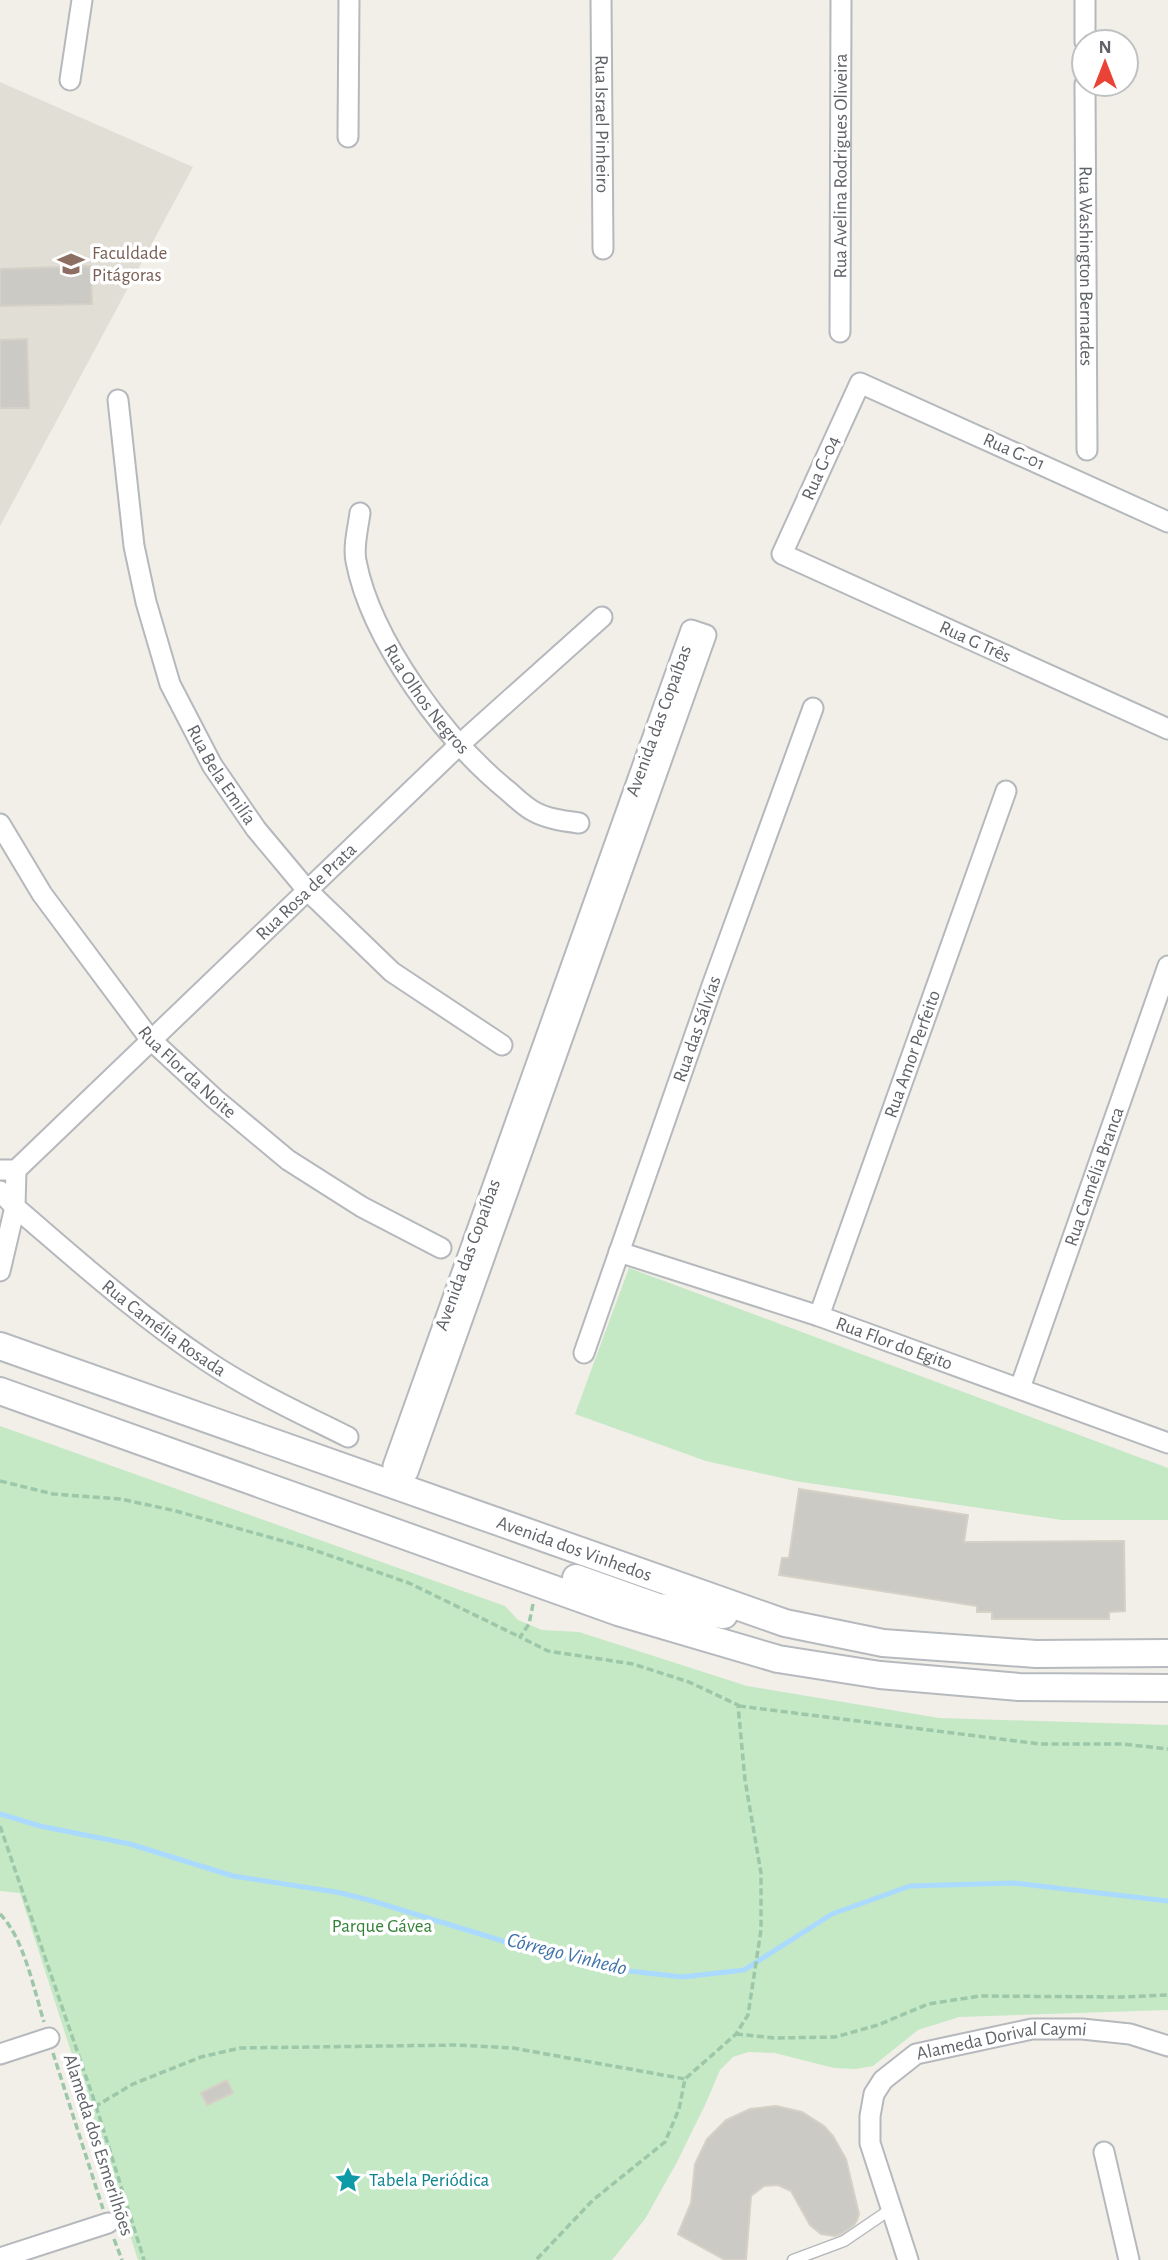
<svg xmlns="http://www.w3.org/2000/svg" width="1168" height="2260" font-family="'Alegreya Sans',sans-serif">
<style>
.education{fill:#e1ded6}
.green{fill:#c5e8c5}
.lines{fill:none;stroke-linecap:round;stroke-linejoin:round}
.stream{stroke:#aadaff;stroke-width:5}
.building{fill:#cccac5;stroke:#d6d1c6;stroke-width:2}
.service-casing{stroke:#b5b8bc;stroke-width:13}
.minor-casing{stroke:#b5b8bc;stroke-width:23}
.secondary-casing{stroke:#b6babf;stroke-width:30}
.path{stroke:#9cc7a9;stroke-width:3.5;stroke-dasharray:7 3.5;stroke-linecap:butt}
.service{stroke:#fff;stroke-width:10}
.minor{stroke:#fff;stroke-width:19}
.secondary{stroke:#fff;stroke-width:26}
.labels{text-anchor:middle;dominant-baseline:central;stroke-width:7;stroke-linejoin:round;paint-order:stroke}
.street-label{font-size:19px;fill:#5f6368;stroke:#fff}
.education-label{font-size:19px;fill:#785e54;stroke:#fff;text-anchor:start}
.park-label{font-size:19px;fill:#348238;stroke:#fff}
.culture-label{font-size:19px;fill:#0d838f;stroke:#fff;text-anchor:start}
.water-label{font-size:21px;font-style:italic;fill:#4174aa;stroke:#fff}
</style>
<rect width="100%" height="100%" fill="#f1efe8"/>
<path class="education" d="M0,82L193,167L0,526Z"/>
<g class="green">
<path d="M629,1268L1168,1468V1520H1062L795,1481L706,1461L575,1414Z"/>
<path d="M0,1426L505,1606L518,1620L542,1630L579,1632L747,1686L939,1718L1168,1725V2010L959,2017L918,2030L873,2066L856,2069L834,2068L775,2053L748,2052L733,2057L720,2070L705,2105L677,2162L645,2219L612,2260H138L20,1893L0,1891Z"/>
</g>
<g class="lines">
<path class="stream" d="M0,1814L40,1826L130,1844L233,1876L336,1892L369,1900L506,1942L612,1969L682,1977L744,1970L832,1914L910,1886L1014,1883L1168,1901"/>
</g>
<g class="building">
<path d="M91,266L92,304L0,306V269Z"/>
<path d="M27,339L29,408H0V340Z"/>
<path d="M799,1489L968,1515L964,1542L1124,1541L1125,1611L1109,1612V1619H992V1612H977V1606L779,1575L782,1558H789Z"/>
<path d="M227,2080L233,2093L207,2105L201,2093Z"/>
<path d="M776,2106L802,2112L824,2126L833,2136L846,2159L859,2214L857,2220L854,2225L841,2234L835,2236L821,2234L810,2225L791,2191L778,2185L764,2186L751,2196L746,2260H725L678,2234L691,2203L695,2164L707,2139L726,2120L750,2109Z"/>
</g>
<g class="lines">
<defs>
<path id="service" d="M793,2260L844,2241L891,2209"/>
<g id="minor">
<path id="s1" d="M601,0L603,249"/>
<path d="M1085,0V42"/>
<path d="M70,80L82,0"/>
<path id="s2" d="M1085,84L1087,450"/>
<path d="M348,137L349,0"/>
<path id="s3" d="M840,332L841,0"/>
<path id="s4" d="M118,400L134,546L146,602L170,684L212,765L256,829L307,890L392,972L502,1045"/>
<path id="s5" d="M360,513C358,528 353,547 356,561C371,640 446,741 508,791C516,798 524,806 533,811C547,819 564,821 579,823"/>
<path id="s6" d="M1168,522L860,383L782,554L1168,729"/>
<path d="M691,630L706,635L408,1472L394,1485L393,1466Z"/>
<path id="s7" d="M0,824L42,894L150,1039L215,1099L288,1160L362,1207L441,1248"/>
<path id="s8" d="M0,1170H16L459,745L602,617"/>
<path id="s9" d="M0,1191L15,1207C77,1260 138,1315 207,1361C252,1391 300,1413 348,1437"/>
<path id="s10" d="M619,1252L819,1316L1168,1443"/>
<path d="M0,1271L15,1207L16,1170"/>
<path id="s11" d="M819,1316L1006,791"/>
<path id="s12" d="M584,1353L713,983L813,708"/>
<path id="s13" d="M1020,1388L1168,966"/>
<path d="M0,2054L49,2038"/>
<path d="M1104,2152L1129,2260"/>
<path d="M0,2258L108,2223"/>
<path id="s14" d="M908,2260L870,2143V2116L874,2094L883,2080L916,2054L1032,2029H1082L1130,2034L1168,2046"/>
</g>
<g id="secondary">
<path id="s15" d="M0,1346L785,1623L883,1643L1036,1654L1168,1653"/>
<path d="M0,1391L618,1612L778,1659L880,1675L1019,1687L1168,1688"/>
<path d="M576,1578L658,1607L724,1615"/>
</g>
</defs>
<use href="#service" class="service-casing"/>
<use href="#minor" class="minor-casing"/>
<use href="#secondary" class="secondary-casing"/>
<g class="path">
<path d="M0,1481L53,1494L121,1499L176,1511L308,1548L409,1583L520,1637"/>
<path d="M533,1604L529,1624L520,1637L548,1651L633,1664L689,1682L738,1705L745,1780L761,1873V1930L748,2015L736,2034L685,2079L679,2109L665,2142L593,2200L536,2260"/>
<path d="M739,1706L1040,1744H1122L1168,1749"/>
<path d="M0,1826L96,2106L133,2084L201,2057L240,2048L457,2045L513,2048L685,2079"/>
<path d="M0,1914C24,1938 34,1990 44,2022"/>
<path d="M736,2034L775,2038L835,2037L878,2025L928,2004L980,1996L1121,1997L1168,1995"/>
<path d="M53,2053L103,2209"/>
<path d="M96,2106L144,2260"/>
<path d="M114,2239L122,2260"/>
</g>
<use href="#service" class="service"/>
<use href="#minor" class="minor"/>
<use href="#secondary" class="secondary"/>
</g>
<defs>
<symbol id="university-bare" viewBox="-9 -9 18 18"><path d="M0-5L7-2L0 1L-7-2ZM-4 1L0 2.5L4 1V4Q0 6-4 4Z" fill="#8d6e63" stroke="#fff" stroke-width="2.5" paint-order="stroke"/></symbol>
<symbol id="sight-bare" viewBox="-9 -9 18 18"><path d="M0-6L1.8-2.2L6-1.7L2.9 1.2L3.7 5.4L0 3.3L-3.7 5.4L-2.9 1.2L-6-1.7L-1.8-2.2Z" fill="#0f9aa8" stroke="#fff" stroke-width="2.5" paint-order="stroke"/></symbol>
</defs>
<g fill-rule="evenodd">
<use href="#university-bare" x="52" y="245" width="38" height="38"/>
<use href="#sight-bare" x="329" y="2161" width="38" height="38"/>
</g>
<g class="labels">
<g class="street-label">
<text stroke="none"><textPath href="#s1" startOffset="124">Rua Israel Pinheiro</textPath></text>
<text stroke="none"><textPath href="#s3" startOffset="166">Rua Avelina Rodrigues Oliveira</textPath></text>
<text stroke="none"><textPath href="#s2" startOffset="182">Rua Washington Bernardes</textPath></text>
<text transform="translate(1014 452) rotate(24)">Rua G-01</text>
<text transform="translate(821 468) rotate(-66)">Rua G-04</text>
<text stroke="none"><textPath href="#s6" startOffset="738">Rua G Três</textPath></text>
<text stroke="none"><textPath href="#s5" startOffset="205">Rua Olhos Negros</textPath></text>
<text transform="translate(659 721) rotate(-70)">Avenida das Copaíbas</text>
<text stroke="none"><textPath href="#s4" startOffset="394">Rua Bela Emilía</textPath></text>
<text stroke="none"><textPath href="#s8" startOffset="418">Rua Rosa de Prata</textPath></text>
<text stroke="none"><textPath href="#s12" startOffset="343">Rua das Sálvías</textPath></text>
<text stroke="none"><textPath href="#s11" startOffset="278">Rua Amor Perfeito</textPath></text>
<text stroke="none"><textPath href="#s7" startOffset="312">Rua Flor da Noite</textPath></text>
<text stroke="none"><textPath href="#s13" startOffset="224">Rua Camélia Branca</textPath></text>
<text transform="translate(468 1255) rotate(-70)">Avenida das Copaíbas</text>
<text stroke="none"><textPath href="#s9" startOffset="214">Rua Camélia Rosada</textPath></text>
<text stroke="none"><textPath href="#s10" startOffset="290">Rua Flor do Egito</textPath></text>
<text stroke="none"><textPath href="#s15" startOffset="609">Avenida dos Vinhedos</textPath></text>
<text stroke="none"><textPath href="#s14" startOffset="318">Alameda Dorival Caymi</textPath></text>
<text transform="translate(98 2145) rotate(72)">Alameda dos Esmerilhões</text>
</g>
<g class="education-label">
<text x="92" y="253">Faculdade<tspan x="92" dy="22">Pitágoras</tspan></text>
</g>
<g class="park-label">
<text x="382" y="1926">Parque Gávea</text>
</g>
<g class="culture-label">
<text x="369" y="2180">Tabela Periódica</text>
</g>
<g class="water-label">
<text transform="translate(567 1954) rotate(14)">Córrego Vinhedo</text>
</g>
</g>
<g transform="translate(1105 63)"><circle r="33" fill="#ffffff" stroke="#bfc1c3" stroke-width="2"/>
<path d="M0-5L12 26L0 18L-12 26Z" fill="#ea4335"/>
<text y="-10" font-size="19" font-weight="bold" text-anchor="middle" fill="#5f6368">N</text>
</g>
</svg>
